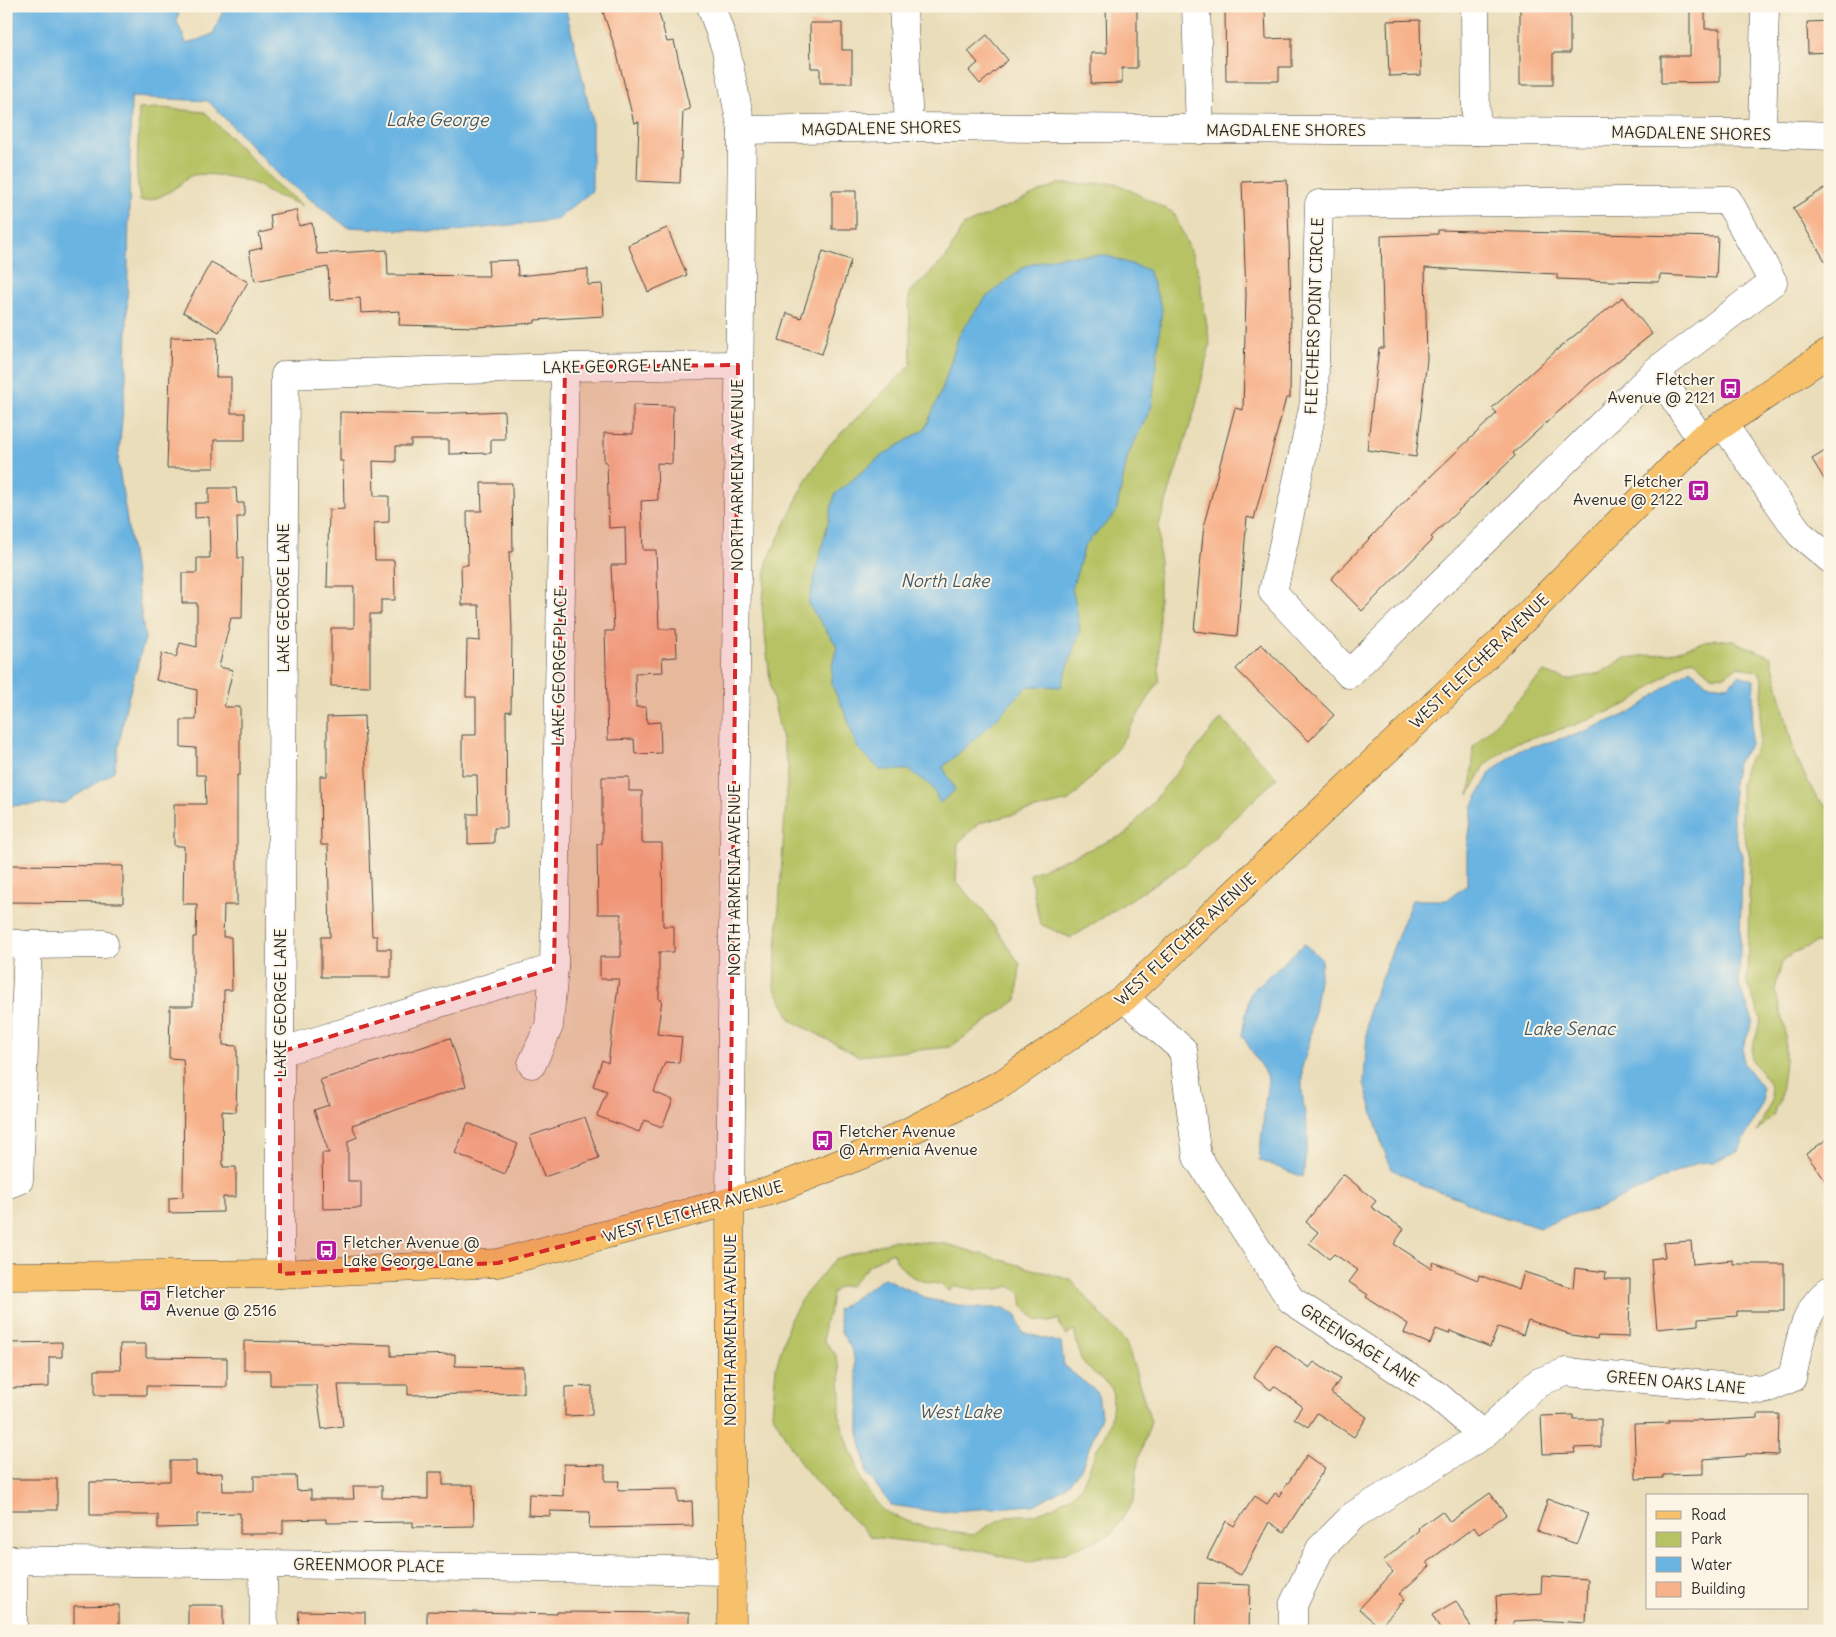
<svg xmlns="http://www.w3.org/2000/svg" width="1836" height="1637" font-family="Delius,sans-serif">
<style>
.green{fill:#b6c263;stroke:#707647;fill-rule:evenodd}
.water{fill:#6ab4e2;stroke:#4a7086}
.building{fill:#f7b28b}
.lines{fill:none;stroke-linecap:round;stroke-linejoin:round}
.minor-casing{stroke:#484640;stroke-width:29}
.major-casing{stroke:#484640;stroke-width:29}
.minor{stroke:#fff;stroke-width:28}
.major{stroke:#f7c06b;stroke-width:28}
.marked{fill:#d62828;fill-opacity:0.2;stroke:#d62828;stroke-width:4;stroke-dasharray:10 6;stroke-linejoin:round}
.labels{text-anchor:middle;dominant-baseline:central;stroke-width:4;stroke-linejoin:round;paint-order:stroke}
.street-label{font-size:16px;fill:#2b2b2b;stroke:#fcf5e5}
.poi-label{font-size:16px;fill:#2b2b2b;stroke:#fcf5e5;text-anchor:start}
.water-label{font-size:18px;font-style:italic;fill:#415b6b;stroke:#fcf5e5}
</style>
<rect width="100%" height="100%" fill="#fcf5e5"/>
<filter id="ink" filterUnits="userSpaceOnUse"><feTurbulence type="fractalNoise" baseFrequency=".02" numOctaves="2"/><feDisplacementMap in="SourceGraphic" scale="10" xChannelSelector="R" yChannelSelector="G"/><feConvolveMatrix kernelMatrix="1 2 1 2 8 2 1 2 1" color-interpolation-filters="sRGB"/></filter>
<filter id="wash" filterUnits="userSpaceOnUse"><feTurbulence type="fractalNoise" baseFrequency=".0096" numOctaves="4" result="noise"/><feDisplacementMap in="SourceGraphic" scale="20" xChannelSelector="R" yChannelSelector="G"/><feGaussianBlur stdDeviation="1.12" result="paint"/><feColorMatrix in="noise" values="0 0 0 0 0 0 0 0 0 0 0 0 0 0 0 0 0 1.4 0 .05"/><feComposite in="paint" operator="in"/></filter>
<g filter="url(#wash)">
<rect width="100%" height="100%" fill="#eaddba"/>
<g class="green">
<path d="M161,108L205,112L278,186L303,206L265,191C257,179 209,172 194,175C190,175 185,180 182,183C170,192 154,202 140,201L137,177L139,109Z"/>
<path d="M1116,183L1174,213L1197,266L1210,344L1195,409L1159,525V681L1114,754L1069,801L979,823L958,843L956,882L981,908L1020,964L1017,1000L950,1047L858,1056L791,1020L774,986L788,767L771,689L762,608L767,562L806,480L830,444L911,365L909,293L946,258L963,226L1058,184Z"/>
<path d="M1715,639L1734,641L1771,657L1795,756L1817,799L1830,808V943H1816L1793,953L1782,962L1775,990L1785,1027V1061L1780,1101L1773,1115L1757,1132L1772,1100L1769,1083L1752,1060V1049L1761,1019L1747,983L1750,857L1741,825V784L1745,767L1759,743L1763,680L1759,672L1738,666L1725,676L1711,675L1695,661L1687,660L1630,703L1572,726L1514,743L1485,765L1469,795L1472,780L1473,747L1544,672L1568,680L1600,673L1625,658L1669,653Z"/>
<path d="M1221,719L1277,778L1187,863L1071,938L1040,924L1030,874L1126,834Z"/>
<path d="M895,1240L946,1244L1071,1280L1127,1344L1151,1422L1138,1460L1134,1501L1111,1534L1065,1553L1028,1563L973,1549L871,1537L824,1491L801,1464L772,1413L776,1367L790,1320L803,1297L835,1259ZM892,1252C900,1269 911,1280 931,1283C940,1284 942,1284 948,1291L955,1286L979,1290L999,1289L1010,1286L1021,1293L1023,1306L1036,1320L1050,1322L1059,1319L1060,1327L1066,1335L1074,1330L1081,1359L1087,1367L1112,1388C1115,1409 1110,1429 1099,1446C1092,1456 1086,1486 1074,1493C1062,1502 1049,1510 1034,1514C1026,1516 1016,1514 1007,1517C995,1522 985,1527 974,1535C945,1532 915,1526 888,1513C881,1510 864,1486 860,1478C856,1470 858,1459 851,1453L839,1415L841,1401L840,1371L836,1355L824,1340V1323L829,1315L832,1293L841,1286H850L868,1266Z"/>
</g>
<g class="water">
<path d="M6,6H180L177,22L187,44L213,34L225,6H565L592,118V191L556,220L447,232L347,227L283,179L208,101L131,97L126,377L118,462L145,638L126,706L114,771L65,803L6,806Z"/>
<path d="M1105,255L1148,270L1162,308L1152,406L1128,455L1116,513L1085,545L1072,589L1076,604L1080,631L1061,687L1028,686L984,731L943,767L955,790L940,803L932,787L909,770H880L856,746L847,717L832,686V666L837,646L808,604L835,494L880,457L925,429L943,387L959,335L984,299L1025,266L1061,256Z"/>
<path d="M1690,669L1707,684L1728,686L1739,675L1754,680L1751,743L1737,763L1733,782V826L1742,856L1739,985L1753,1021L1743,1047V1063L1762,1088L1763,1101L1739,1150L1713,1162L1696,1163L1598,1209L1567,1216L1540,1228L1481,1210L1462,1199L1423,1186L1392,1169L1383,1148L1364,1083L1368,1012L1412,900H1447L1467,885V850L1473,805L1490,773L1518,750L1575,735L1634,711Z"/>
<path d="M1304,944L1322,959L1310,1040L1302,1067V1093L1308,1137L1303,1177L1259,1160L1268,1078L1242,1035L1250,993Z"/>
<path d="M884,1278L928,1299L973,1308H1004L1017,1316L1022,1332L1061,1343L1064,1366L1098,1393L1101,1416L1081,1469L1066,1487L1034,1505L938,1512L891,1505L867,1473L859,1432V1394L853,1352L841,1332L837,1310Z"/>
</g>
<g id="blocks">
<g class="building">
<path d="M601,6H657L667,42L674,41L690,109L683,111L680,183L637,181L639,122L634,123L617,54Z"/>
<path d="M1106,6H1137V68H1122V83L1091,84V53H1107Z"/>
<path d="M1520,6H1570V53H1553V85H1520Z"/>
<path d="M1690,6H1705V29H1720V82L1661,83V56H1690Z"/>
<path d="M1265,10L1266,39L1292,38V67H1279V81H1226L1225,11Z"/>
<path d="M1420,20L1421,75L1389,76L1387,21Z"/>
<path d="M1830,21V52L1808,53L1807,22Z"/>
<path d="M810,23H842V50H852V83H820V68H811Z"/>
<path d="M987,35L1008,60L980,84L969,71L978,63L968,51Z"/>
<path d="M1287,180L1291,302L1290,398H1286L1254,519L1247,517L1237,636L1194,631L1204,524L1235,408L1243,410L1246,295L1242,182Z"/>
<path d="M1830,185V269L1793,208Z"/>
<rect x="832" y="191" width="24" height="38"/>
<path d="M296,210L299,226L312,223L317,254L387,250L388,275L489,276L488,261L517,260L518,276L588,269V285L602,284L604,316L535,320V323L477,327L399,325L400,311L361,313L360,298L330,300L328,267L255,281L249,251L262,248L259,233L272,230L270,215Z"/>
<path d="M667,228L687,275L648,292L628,245Z"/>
<path d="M1438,230L1718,237L1716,278L1660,275L1659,282L1611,281L1557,279V274L1425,268L1427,359L1416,457L1367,450L1379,348H1384L1381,236L1438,234Z"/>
<path d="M823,251L851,260L822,354L779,340L787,313L801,318Z"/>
<path d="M211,262L248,282L219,332L183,312Z"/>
<path d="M1623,297L1652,334L1590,383L1513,453L1515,456L1431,537L1433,539L1362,611L1331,579L1410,496L1497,413L1492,408L1560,347Z"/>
<path d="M171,337L217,338L216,377H231V413H245V440H214V468H167Z"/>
<path d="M633,405L673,406L672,464L657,463L658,500L641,501L643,550H656L659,629H676L677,657L662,658L663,672L635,673L636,707H646L647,723L660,722L661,753L635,754L634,739L608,740L605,631H614L611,565H626L625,527L609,528L607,462H604V433L633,434Z"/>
<path d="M504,411L505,439H491V453L449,454V440H411V446H396V462L373,461L374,496H389V522L374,523L375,560H394L395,600H381V614H370V687L331,686V628H354V587H327L329,510L344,509L343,461H340V412L435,414Z"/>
<path d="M1830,448V489L1812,459Z"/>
<path d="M481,483H512L513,552H509L512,630L511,712L506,711L507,828H494V843L468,844V814H478L477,775H462V735H476V697H466L467,640L480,641L479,605H462L461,565H468L467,511H482Z"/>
<path d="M209,488H236L237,503H244V517H237L238,558H243L242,618H231L219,667L233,670L224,707H240V775H237V905H224L223,937H231L232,990H224L223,1045L237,1046V1073L236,1112L222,1111L223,1167H236V1197H223V1212L169,1213V1198L183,1197L184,1071L183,1059L169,1058L170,1006H193V937H196L197,904H183L184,846H174V804H206L205,775H196V748L181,747V720H196L197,690L156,680L162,653L176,657L180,643L197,647V603H182V573H197V558H210L209,517L195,518V503H209Z"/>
<path d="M1261,644L1334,715L1309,741L1236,669Z"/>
<path d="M364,716L372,936H377V949H391V977H321V937H330L328,845H321L320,776H327V717Z"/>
<path d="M602,777H629V791H642V843H662L663,926H674V952H659V1000H662L657,1034L682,1037L679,1063L665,1062L654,1092L673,1100L662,1127L644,1120L639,1132L597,1116L607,1091L593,1086L602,1060L608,1063L619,979H600V957H621V914H598L597,844H602Z"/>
<path d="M6,865L123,866V903L6,902Z"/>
<path d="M450,1038L466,1086L352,1125L357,1137L348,1141V1181H361V1208L323,1209L322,1153H329L314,1110L329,1105L320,1080Z"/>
<path d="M585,1117L599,1158L544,1177L530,1136Z"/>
<path d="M468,1123L518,1144L505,1174L455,1153Z"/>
<path d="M1830,1137V1187L1806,1154Z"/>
<path d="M1343,1174L1376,1201L1371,1207L1404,1229L1394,1244L1431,1268L1433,1262L1478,1280L1479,1275L1519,1290L1524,1272L1573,1288L1575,1268L1606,1272L1605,1279H1630L1629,1337L1598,1336L1597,1339L1566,1334L1567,1333L1528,1320L1523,1335L1498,1327L1490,1347L1450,1331L1449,1334L1436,1329L1430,1344L1404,1333L1408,1324L1366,1297L1368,1295L1349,1282L1358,1270L1334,1254L1329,1259L1309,1243L1318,1232L1306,1222Z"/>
<path d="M1691,1241L1693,1264L1733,1260V1264H1784V1311H1737V1316L1698,1319V1325L1657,1329L1651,1259L1665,1257L1663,1243Z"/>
<path d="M244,1341L391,1345V1356L455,1354V1366L523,1367V1393L408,1395V1385H338L343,1426L322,1429L316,1385H270V1370H244Z"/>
<path d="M62,1342V1357H49V1387L9,1388L8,1343Z"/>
<path d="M120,1344H146V1357L227,1358V1387L146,1386V1395H95V1370H121Z"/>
<path d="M1275,1344L1309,1368L1314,1362L1340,1379L1331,1393L1367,1417L1354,1437L1317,1413L1308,1427L1294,1418L1302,1406L1274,1386L1271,1390L1253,1377Z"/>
<path d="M592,1386V1415L565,1416V1387Z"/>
<path d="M1758,1414H1779L1778,1455L1746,1454V1456L1703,1459V1474L1663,1475V1478L1636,1479L1634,1424L1669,1423V1420H1702V1421L1758,1418Z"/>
<path d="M1573,1415V1419H1601V1447L1574,1448L1575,1453L1543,1454L1541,1416Z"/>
<path d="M1307,1455L1325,1468L1284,1532L1269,1522L1241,1575L1207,1558L1226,1521L1234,1526L1255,1496L1267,1504L1275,1493L1279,1496Z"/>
<path d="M170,1461H196V1474L222,1473L223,1491H254V1476H296L297,1491L311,1490V1499H354L353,1486H382V1498L428,1499V1472H443V1485H473L474,1526L413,1527V1522L326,1523V1519L283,1520V1534H240V1513L197,1514V1527L158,1528V1515H90V1482L170,1481Z"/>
<path d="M564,1464L605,1465V1481H619L618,1490L678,1489V1502L692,1501L693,1526L589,1528L590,1512L550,1511V1516L528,1515L529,1494L563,1496Z"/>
<rect x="7" y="1479" width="50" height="31"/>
<path d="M1490,1493L1506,1515L1479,1534L1474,1527L1427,1562L1430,1566L1399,1594L1405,1599L1382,1624H1376L1359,1609L1393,1572L1383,1561L1419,1530L1418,1528L1442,1511L1450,1522Z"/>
<path d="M1548,1499L1588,1513L1577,1544L1537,1531Z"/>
<path d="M1542,1576L1588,1579L1586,1623L1536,1620L1513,1621V1631H1498L1496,1596L1541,1593Z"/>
<path d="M1198,1583L1250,1585L1249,1631H1196Z"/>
<path d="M1456,1601L1473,1631H1441L1432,1615Z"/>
<path d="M119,1605V1631H74V1606Z"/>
<rect x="188" y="1605" width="35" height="26"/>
<path d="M299,1611L365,1612V1631H298Z"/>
<path d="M427,1611L557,1614V1612L689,1613V1631H427Z"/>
</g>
</g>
</g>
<g filter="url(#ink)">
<use href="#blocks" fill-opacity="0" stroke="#484640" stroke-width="1"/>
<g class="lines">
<defs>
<g id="minor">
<path d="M711,6L726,50L742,130L730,1202"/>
<path d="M903,6L909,127"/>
<path d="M1196,6L1200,130"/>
<path d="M1475,6L1476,131"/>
<path d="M742,130L909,127L1762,133L1830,136"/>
<path d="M1762,133L1765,6"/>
<path d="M1728,200L1773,282L1656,371L1349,674L1273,592L1314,403L1319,204Z"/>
<path d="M1656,371L1701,439"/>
<path d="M1723,424L1800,534L1830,559"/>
<path d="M6,943L28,945L19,1180L6,1185"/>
<path d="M28,945L104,944"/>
<path d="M1124,998L1183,1050L1197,1157L1291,1300L1438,1396L1483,1435"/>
<path d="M280,1052L554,968"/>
<path d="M532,1064L549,1026L554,968L565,367"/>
<path d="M280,1274V1052L285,375L565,367L738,365"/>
<path d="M6,1560L732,1571"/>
<path d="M13,1560V1631"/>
<path d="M263,1563L264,1631"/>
<path d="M1293,1631V1605L1320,1549L1354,1515L1483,1435L1539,1382L1566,1372L1764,1390L1792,1378C1799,1347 1802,1310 1830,1290"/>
</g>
<g id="major">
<path d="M730,1202L732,1631"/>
<path d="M6,1276L280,1274L498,1263L770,1191L869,1152L1003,1083L1124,998L1504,639L1701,439L1830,352"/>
</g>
</defs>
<use href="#minor" class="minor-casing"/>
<use href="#major" class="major-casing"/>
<use href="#minor" class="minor"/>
<use href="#major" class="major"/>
</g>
</g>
<path class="marked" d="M738,365L730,1202L498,1263L280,1274V1052L554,968L565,367Z"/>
<defs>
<symbol id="bus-square" viewBox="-11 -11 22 22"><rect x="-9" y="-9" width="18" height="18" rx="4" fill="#b5179e" stroke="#fcf5e5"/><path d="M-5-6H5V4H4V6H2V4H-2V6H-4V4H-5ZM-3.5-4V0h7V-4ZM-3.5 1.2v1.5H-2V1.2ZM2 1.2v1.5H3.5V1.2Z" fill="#fff"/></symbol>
</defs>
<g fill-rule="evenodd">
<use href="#bus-square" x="1718" y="376" width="25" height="25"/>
<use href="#bus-square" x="1686" y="478" width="25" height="25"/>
<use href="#bus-square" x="810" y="1128" width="25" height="25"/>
<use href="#bus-square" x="314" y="1238" width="25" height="25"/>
<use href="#bus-square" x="138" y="1288" width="25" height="25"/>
</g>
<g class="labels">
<g class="street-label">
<text transform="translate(881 128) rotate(-1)">MAGDALENE SHORES</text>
<text x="1286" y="130">MAGDALENE SHORES</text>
<text transform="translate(1691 133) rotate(1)">MAGDALENE SHORES</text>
<text transform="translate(1314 316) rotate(-88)">FLETCHERS POINT CIRCLE</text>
<text transform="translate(617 366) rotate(-1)">LAKE GEORGE LANE</text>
<text transform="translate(737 475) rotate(-90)">NORTH ARMENIA AVENUE</text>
<text transform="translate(283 598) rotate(-90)">LAKE GEORGE LANE</text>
<text transform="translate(1479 661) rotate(-44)">WEST FLETCHER AVENUE</text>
<text transform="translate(559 667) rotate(-89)">LAKE GEORGE PLACE</text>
<text transform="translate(734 880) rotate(-90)">NORTH ARMENIA AVENUE</text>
<text transform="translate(1185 939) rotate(-43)">WEST FLETCHER AVENUE</text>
<text transform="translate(280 1003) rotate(-90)">LAKE GEORGE LANE</text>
<text transform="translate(693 1211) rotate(-16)">WEST FLETCHER AVENUE</text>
<text transform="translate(730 1330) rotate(-90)">NORTH ARMENIA AVENUE</text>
<text transform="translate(1360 1345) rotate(33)">GREENGAGE LANE</text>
<text transform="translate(1676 1382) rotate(5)">GREEN OAKS LANE</text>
<text transform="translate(369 1565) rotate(1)">GREENMOOR PLACE</text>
</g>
<g class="poi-label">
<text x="1715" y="379" text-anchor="end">Fletcher<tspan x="1715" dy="18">Avenue @ 2121</tspan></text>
<text x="1683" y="481" text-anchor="end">Fletcher<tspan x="1683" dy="18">Avenue @ 2122</tspan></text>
<text x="839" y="1131">Fletcher Avenue<tspan x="839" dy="18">@ Armenia Avenue</tspan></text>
<text x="343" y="1242">Fletcher Avenue @<tspan x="343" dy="18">Lake George Lane</tspan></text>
<text x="166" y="1292">Fletcher<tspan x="166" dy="18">Avenue @ 2516</tspan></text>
</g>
<g class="water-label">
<text x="437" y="119">Lake George</text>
<text x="945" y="580">North Lake</text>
<text x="1569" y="1028">Lake Senac</text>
<text x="960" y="1411">West Lake</text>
</g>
</g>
<rect width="1836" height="1637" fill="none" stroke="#fcf5e5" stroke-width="25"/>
<rect x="1646" y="1494" width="162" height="115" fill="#fcf5e5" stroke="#a8a49b"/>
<rect x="1656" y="1511" width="25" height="8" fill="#f7c06b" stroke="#a8a49b"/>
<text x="1691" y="1520" font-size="15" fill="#2b2b2b">Road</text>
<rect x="1656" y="1532" width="25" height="15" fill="#b6c263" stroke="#a8a49b"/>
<text x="1691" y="1544" font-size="15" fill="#2b2b2b">Park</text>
<rect x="1656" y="1557" width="25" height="15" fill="#6ab4e2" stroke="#a8a49b"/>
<text x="1691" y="1570" font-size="15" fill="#2b2b2b">Water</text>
<rect x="1656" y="1582" width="25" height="15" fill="#f7b28b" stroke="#a8a49b"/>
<text x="1691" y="1594" font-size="15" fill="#2b2b2b">Building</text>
</svg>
